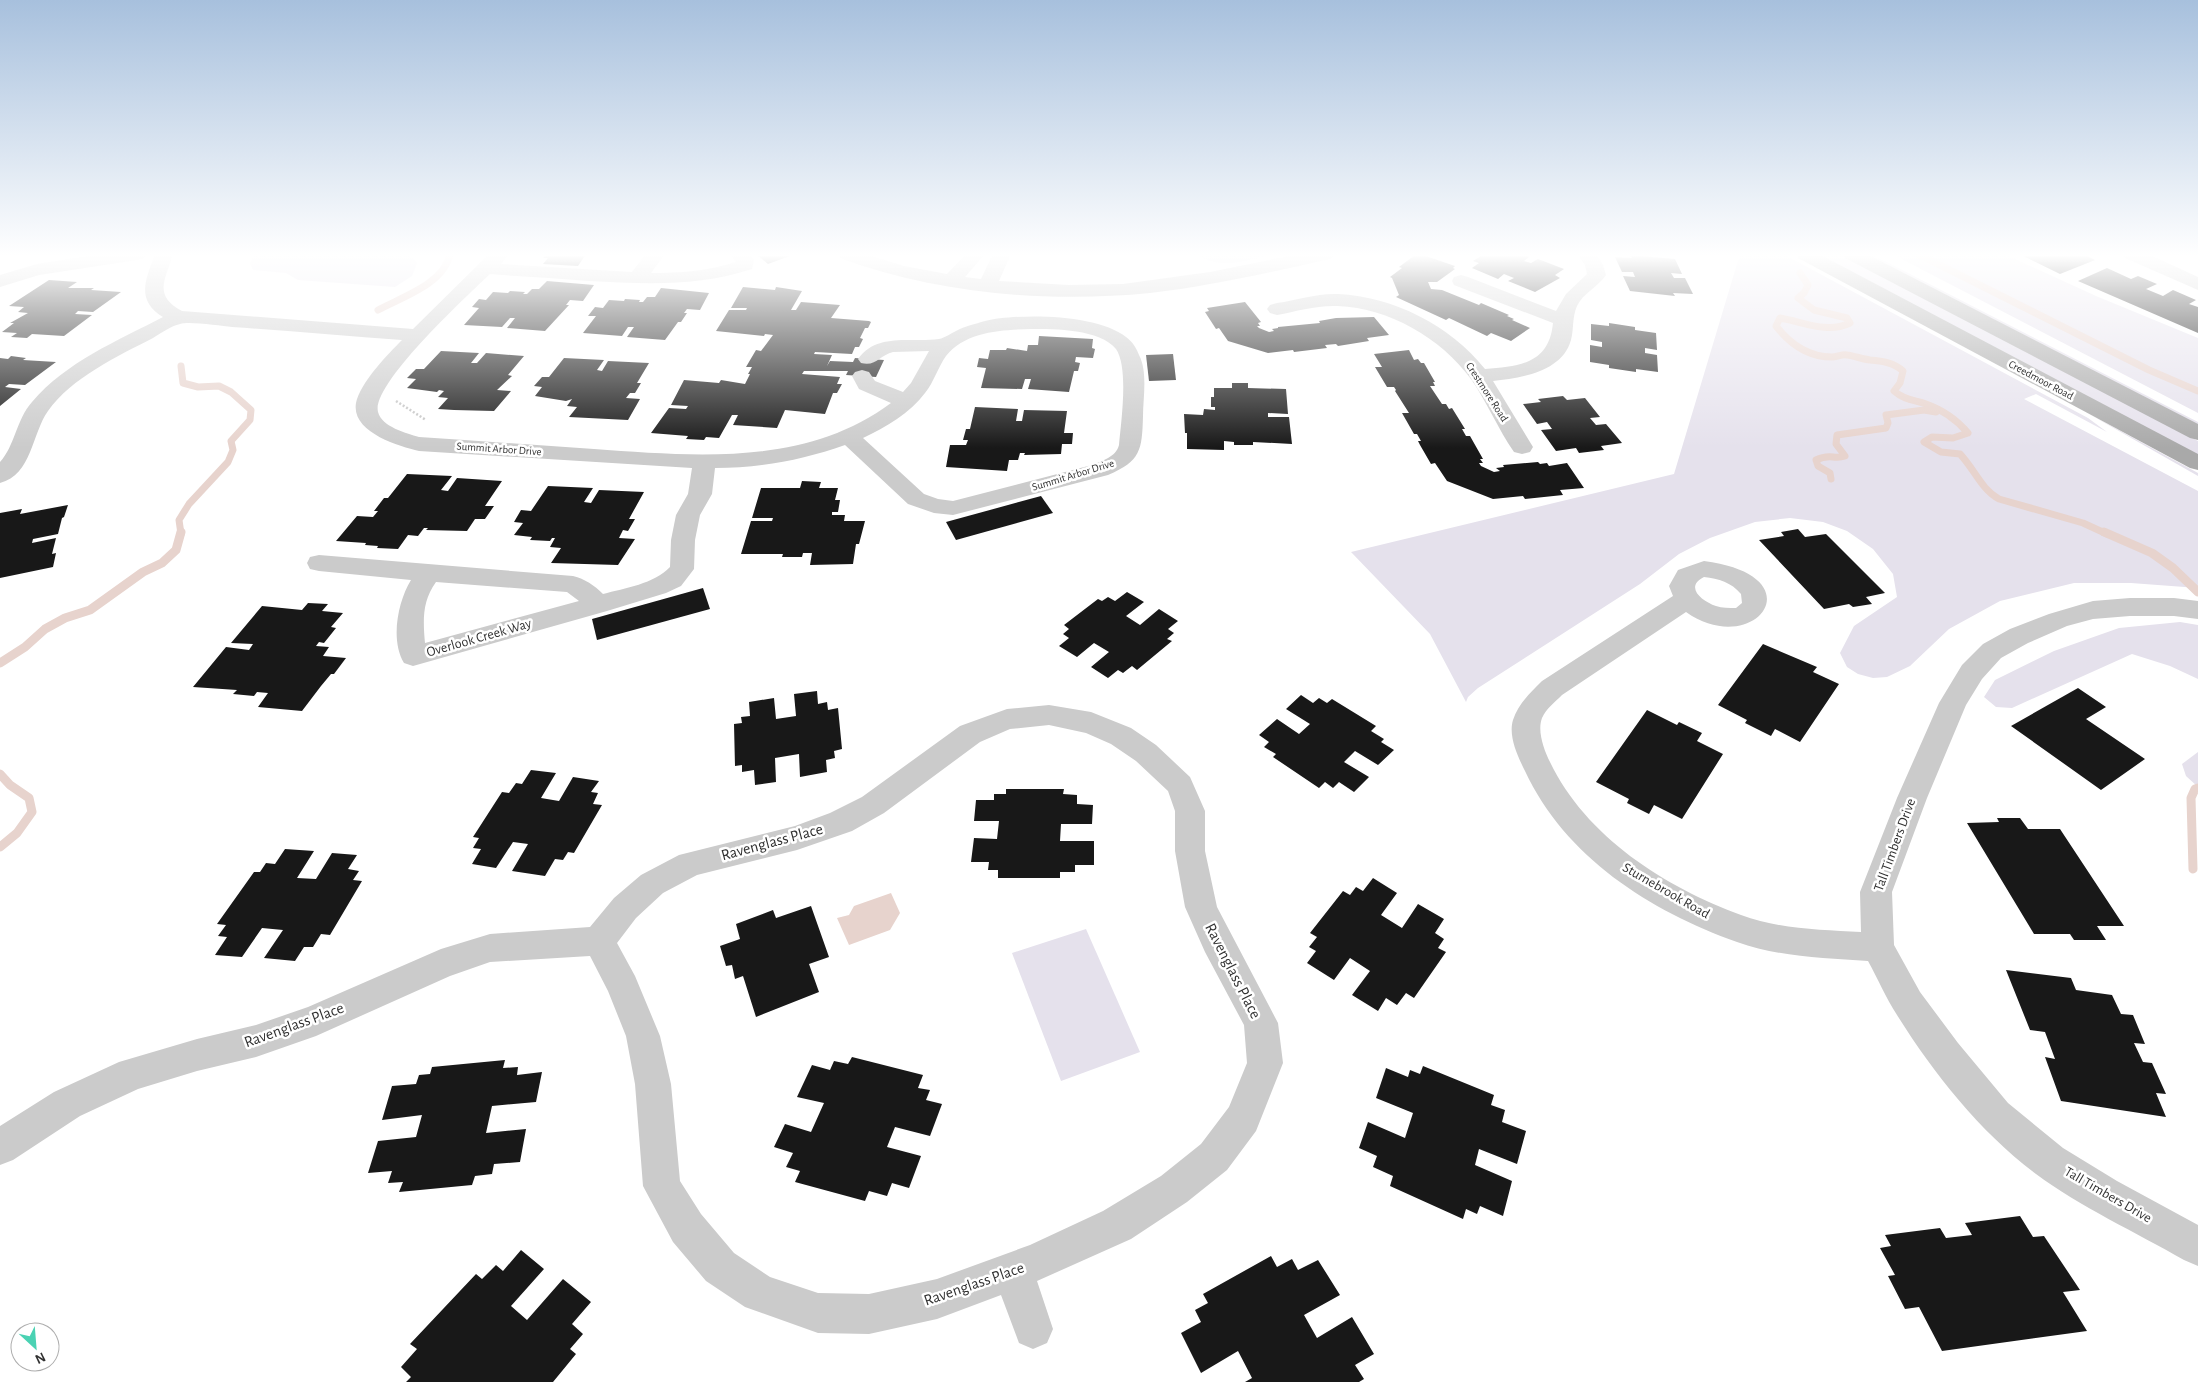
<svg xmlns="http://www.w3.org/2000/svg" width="2198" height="1382" font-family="'Alegreya Sans',sans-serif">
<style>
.green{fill:#e5e1ec}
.water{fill:#e7d3cd}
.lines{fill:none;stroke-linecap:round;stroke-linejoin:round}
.stream-far1{stroke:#e7d3cd;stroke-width:7}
.stream{stroke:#e7d3cd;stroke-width:9}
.building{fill:#181818}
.path{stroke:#c5c5c5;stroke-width:2.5;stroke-dasharray:2 2;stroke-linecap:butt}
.minor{fill:#cbcbcb;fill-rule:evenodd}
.major{fill:#a9a9a9;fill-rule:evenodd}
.labels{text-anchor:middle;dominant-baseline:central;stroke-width:5;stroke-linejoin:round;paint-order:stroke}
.far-street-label{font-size:11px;fill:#313131;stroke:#fff}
.street-label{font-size:14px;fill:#313131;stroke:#fff}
.near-street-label{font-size:16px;fill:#313131;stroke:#fff}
</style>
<rect width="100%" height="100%" fill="#fff"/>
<g class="green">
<path d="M255,254H409L417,263L412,276L395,287L298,280L286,273L253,270L250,263Z"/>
<path d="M1196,254H1273C1248,260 1220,271 1196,254Z"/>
<path d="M1740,254H1783L2088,418L2107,432L2036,394L2024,399L2198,491V588L2131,583H2074L2000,601L1949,629L1910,666L1887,677L1873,678L1858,674L1847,667L1840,653L1854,626L1897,597L1893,574L1873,549L1847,531L1823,522L1790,518L1755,522L1710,538L1679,554L1640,584L1478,688L1468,697L1466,702L1430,634L1351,552L1674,474Z"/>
<path d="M1818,254H1839L2198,441V455Z"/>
<path d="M1867,254H1871L2198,422V425Z"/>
<path d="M1892,254H2004L2096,296L2198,338V413Z"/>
<path d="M2089,414L2198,473V476Z"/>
<path d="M2180,622L2198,625V679L2170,666L2132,654L2012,708L1996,707L1984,697L1995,680L2054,651L2119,628Z"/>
<path d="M2198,752V787L2186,776L2182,764Z"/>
<path d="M1086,929L1140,1052L1061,1081L1012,953Z"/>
</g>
<path class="water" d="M891,893L900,913L890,930L849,945L837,918L849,915L854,906Z"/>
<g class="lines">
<g class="stream-far1">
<path d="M1918,254L2149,370L2198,391"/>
<path d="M1800,273L1808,285L1804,293L1798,298L1814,310L1847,318L1850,323C1827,334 1804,322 1780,318L1776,326C1790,344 1808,357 1832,357C1837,357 1842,354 1847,355C1855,356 1862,359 1870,360C1883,361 1894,363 1903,371L1900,383L1894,391C1904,400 1915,400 1926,404C1943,410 1957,420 1968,433L1953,438L1932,437L1924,442L1941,452L1960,454C1975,470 1981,489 1999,499L2083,523L2107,534"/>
<path d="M378,310C402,297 444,284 450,254"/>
<path d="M1831,479L1830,473L1818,466L1816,460C1830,453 1834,460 1845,456L1836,444L1837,435L1886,428L1888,423L1886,415L1924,410L1936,412"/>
<path d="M181,534L179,520L189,504L228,462L233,450L231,441L250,420L251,410L231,392L219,386L198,387L183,383L181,366"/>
</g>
<g class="stream">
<path d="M2104,532L2152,553L2173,568L2198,592"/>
<path d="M0,663L25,647L45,629L65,618L90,610L143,572L162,563L176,550L181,532"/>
<path d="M0,774L10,785L29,798L32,812L17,833L0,847"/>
<path d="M2193,869L2191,798L2195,789L2198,788"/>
</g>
</g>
<g class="building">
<path d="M547,254H586L578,266L543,264L548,258H543Z"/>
<path d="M756,254H788L790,256L768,264Z"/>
<path d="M1420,254L1455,266L1453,268L1455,269L1437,282H1428L1431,289L1442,290L1479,305L1481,303L1509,315L1507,316L1514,319L1512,320L1530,328L1511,341L1491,333L1487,336L1449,318L1446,320L1396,297L1399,295L1392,278L1390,277L1402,268L1399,267L1415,255Z"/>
<path d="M1484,254H1522L1529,257L1524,261L1531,263L1538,259L1564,269L1555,275L1560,278L1535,292L1508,281L1514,278L1504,274L1498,279L1472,268L1479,263L1473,261Z"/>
<path d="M2019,254H2083L2095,260L2060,274Z"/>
<path d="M1630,255L1675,259L1682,274L1671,273L1674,278H1685L1693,294L1673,293L1675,296L1630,291L1623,276L1635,277L1633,272H1622L1615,257L1632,258Z"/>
<path d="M2107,268L2131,279L2138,276L2157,284L2146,289L2163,296L2173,290L2196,300L2189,304L2198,307V333L2078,281Z"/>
<path d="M49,280L77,282L68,288H94L91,290L121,292L93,312L78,311L75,314L92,315L64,336L32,334L27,338L11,337L17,333L2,332L14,323H10L28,313L18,312L24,307L9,306Z"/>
<path d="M547,281L594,285L583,301L570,300L566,305H569L545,331L507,328L515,318H510L502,327L464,325L479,308L472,307L479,299L486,300L493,292L508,293L510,291L525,292L523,294H527L532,289H539Z"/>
<path d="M743,287L775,290L776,287L802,291L791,310H796L801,302L840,305L831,318L869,321L871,322L868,328H865L860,338L863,339L859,347H855L852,354L815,352L814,354L832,355L827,366L830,361L853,362L855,358L884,360L876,377L846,375L848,371H804L802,374L840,377L837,384H842L837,393H833L825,414L785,410L777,428L733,425L738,415H732L719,438L706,437L704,440L686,439L688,436L651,433L669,408L686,409L688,406L671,405L684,380L719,383L721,380L745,384L750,374H748L752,367H746L756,350L761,351L773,335L765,334L764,336L716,331L729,310H746L747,308H731Z"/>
<path d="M661,288L709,293L700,310L687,309L684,313H687L681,322H678L665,340L627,337L634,327H628L622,336L583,333L596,316H588L595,307L603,308L609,300L624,301L625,299L640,300L639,302H643L647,297H655Z"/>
<path d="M1245,302L1261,322L1258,323L1260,326H1257L1259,328L1269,332L1274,331L1272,329L1278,328V327L1320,323L1319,321L1336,318L1374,317L1389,335L1367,338L1369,341L1338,346L1336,344L1325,345L1327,348L1294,352L1293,350L1268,353L1228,341L1219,328L1216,329L1205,312L1209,311L1207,308Z"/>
<path d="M1609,323L1635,327V330L1656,333L1657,350L1645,348V353L1657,355L1658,372L1636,369V372L1609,368V365L1590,362V345L1602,347V342L1591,340V324L1609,326Z"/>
<path d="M1039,336L1093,339L1092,348L1095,349L1093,358L1076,357L1075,362L1080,363L1078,371H1074L1069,392L1028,389L1031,379H1025L1022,389L981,388L986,368L977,367L979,358L988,359L990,350H1006L1007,348L1027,351L1028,345H1038Z"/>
<path d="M1409,350L1414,360L1418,359L1421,363H1424L1435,382H1433L1435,386H1430L1442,404H1446L1449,409L1452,408L1465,429H1462L1466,436H1470L1483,459H1480L1483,463H1479L1481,466L1494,472L1500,471L1496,468L1504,467L1503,465L1538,462L1540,464L1547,463L1549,466L1567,463L1584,488L1560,490L1563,495L1525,499L1523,496L1493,499L1447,481L1435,463L1431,464L1420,445L1418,441H1421L1417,434H1414L1402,413H1409L1395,391L1396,390L1394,387H1387L1375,367H1382L1374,354Z"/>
<path d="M441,351L479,353L471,363H477L486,353L524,356L508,375L512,376L497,390L511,391L494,411L454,410L438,409L448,398L438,397L444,391L439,390L437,392L407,388L416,379L407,378L416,369H424Z"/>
<path d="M1173,354L1176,380L1149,381L1146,355Z"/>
<path d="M11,356L26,358L23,360L56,362L25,385L9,384L5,387L21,389L0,406V358L8,359Z"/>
<path d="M564,358L604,360L597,370L602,371L608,361L649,363L637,383H641L635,393H630L626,398L640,399L628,420L569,417L577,407L567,406L572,399L566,401L535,396L542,387L534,386L542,377H549Z"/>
<path d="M1232,383H1248V388L1286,389L1288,414L1268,413V417H1289L1292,444L1253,442V445H1234V442L1224,441V450L1187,449V433H1185L1184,414L1203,415L1204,409L1215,410V407H1211V397H1214V388H1232Z"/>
<path d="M1563,396L1567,400L1585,398L1600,417L1590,418L1596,425L1606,424L1622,443L1601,446L1604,450L1579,453L1576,448L1556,451L1541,430L1552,429L1547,422L1537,424L1523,404L1541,402L1538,399Z"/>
<path d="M975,407L1018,409L1016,421H1022L1024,410L1067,411L1064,433H1073L1072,444H1062L1061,454L1024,455L1025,453H1020L1018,460H1009L1007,471L946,467L950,445H966L968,440H963L966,429H970Z"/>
<path d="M407,474L452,476L441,490L448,491L457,478L502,481L485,506H494L485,519H475L467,531L426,530L428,528H424L418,536L408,535L398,549L377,548L378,546L365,545L366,543L336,541L357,516L373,517L378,511H374L384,498H388Z"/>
<path d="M802,481L821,482L819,488H838L835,500H840L838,512H832V515H845L844,521H865L859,544H856L853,564L810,565L812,553H803L802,557H782L783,554H741L751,521H772L773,518H752L761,488H800Z"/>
<path d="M548,486L593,488L584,502L591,503L599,490L644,492L629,519H635L628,531L623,530L619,538L635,539L618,565L551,563L561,548L550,547L555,538H552L550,541L530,540L532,537L514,535L523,523L514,522L521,510L531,511Z"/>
<path d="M1041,496L1053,513L956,540L946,522Z"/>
<path d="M68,505L64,517L62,518L58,534L33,539L32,543L56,538L52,554L56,553L53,567L0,578V513L22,509L20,514Z"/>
<path d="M1798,529L1805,537L1826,534L1885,593L1866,597L1872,604L1853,607L1849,604L1824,609L1759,540L1784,536L1781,532Z"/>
<path d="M703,588L710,609L597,640L592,619Z"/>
<path d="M1127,592L1144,602L1126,616L1140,625L1159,609L1178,621L1168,629L1174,633L1167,639L1172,641L1137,670L1132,666L1123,673L1118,670L1108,678L1091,667L1109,652L1094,643L1077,657L1059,646L1069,638L1063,634L1069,629L1064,625L1098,599L1102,601L1108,597L1115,601Z"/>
<path d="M308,603L328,604L322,611L343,613L331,627L336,628L324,643L319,642L316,646L329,647L323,656L346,658L334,674H331L321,686L302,711L258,707L268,693L257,692L254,696L233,694L237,690L193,687L226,647L249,650L253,644L231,643L262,606L302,610Z"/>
<path d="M1763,644L1817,667L1813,672L1839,684L1800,742L1775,729L1771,736L1745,723L1747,720L1718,705Z"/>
<path d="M2078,688L2106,707L2086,719L2145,759L2101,790L2011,726Z"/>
<path d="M817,691L818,704L827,702L828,710L838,708L842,749L834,751L835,758L826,760L827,772L800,777L799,754L775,758L776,782L755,785L754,770L742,772V765L735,766L734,724L742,723L741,717L750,716L749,702L774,698L776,719L796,716L794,694Z"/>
<path d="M1301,695L1313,703L1319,698L1327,703L1332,699L1376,726L1371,731L1384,739L1381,742L1394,750L1378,765L1355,751L1344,762L1369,777L1354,792L1339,782L1333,788L1325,782L1319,788L1273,757L1276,754L1264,747L1269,742L1259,735L1277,719L1299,734L1310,724L1286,709Z"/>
<path d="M1647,710L1677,725L1679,722L1702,733L1697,741L1723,754L1682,819L1654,805L1649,814L1627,803L1629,799L1596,782Z"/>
<path d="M531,770L556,773L541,798L559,801L573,777L599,781L591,792L598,793L593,804L602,805L574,853L568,852L563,860L555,859L545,876L512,871L528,844L513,842L496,868L472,864L481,849L473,848L479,838L473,837L502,792L509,793L516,783L522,784Z"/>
<path d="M1006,789H1064L1063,794L1077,795V804L1093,805L1092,824H1061L1060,841H1094V865H1075V872H1060V878H998V870H988L989,862H971L974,838L997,839L999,821H974L976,800H994V794H1006Z"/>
<path d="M1997,818H2020L2028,829H2060L2124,926H2097L2106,940H2074L2070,934H2034L1967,823L1999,822Z"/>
<path d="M285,849L314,851L297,878L316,879L332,853L357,855L348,869L359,871L353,880L362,881L330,935L321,934L313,947H304L295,961L264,958L283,930L262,928L242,957L215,955L227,937L218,936L226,925L217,924L254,872H260L266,863L275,864Z"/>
<path d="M1373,878L1397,893L1381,915L1402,928L1418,904L1444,919L1435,933L1444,939L1438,948L1446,952L1414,998L1406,993L1397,1005L1386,998L1378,1011L1352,995L1370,971L1350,958L1334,980L1307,963L1316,951L1309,947L1317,937L1310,933L1343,891L1350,895L1356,887L1363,891Z"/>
<path d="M811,906L829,957L809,964L819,992L756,1017L743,976L735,979L732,965L726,966L720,946L740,939L736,924L773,910L776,918Z"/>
<path d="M2006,970L2071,978L2076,990L2112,995L2121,1014L2133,1015L2145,1044L2134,1043L2143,1062L2152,1063L2166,1094L2156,1093L2166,1117L2061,1101L2045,1057L2055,1059L2045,1032L2030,1030Z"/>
<path d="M852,1057L923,1075L918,1088L930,1090L926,1100L942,1104L930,1136L895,1127L887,1147L921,1156L909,1188L892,1183L887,1196L869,1191L865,1201L795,1182L800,1171L786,1167L793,1153L774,1147L785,1124L811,1132L824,1103L797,1097L812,1065L830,1070L834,1061L848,1064Z"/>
<path d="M505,1060L503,1068L518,1067L517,1075L542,1072L536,1102L492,1106L486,1133L526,1129L520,1162L494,1164L492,1174L475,1176L472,1185L399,1192L403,1182L388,1183L392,1171L368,1173L378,1141L416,1137L422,1115L382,1120L392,1086L416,1084L419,1075L430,1074L432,1067Z"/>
<path d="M1423,1066L1494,1095L1491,1105L1505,1110L1502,1122L1526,1131L1517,1164L1479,1149L1475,1165L1512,1181L1503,1216L1480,1206L1477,1214L1466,1209L1463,1219L1390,1186L1393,1176L1373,1167L1377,1156L1359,1148L1368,1122L1405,1138L1413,1113L1376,1098L1386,1068L1408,1077L1410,1070L1420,1074Z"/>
<path d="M2020,1216L2033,1237L2044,1236L2080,1290L2063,1292L2087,1331L1942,1351L1919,1307L1905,1309L1888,1276L1895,1275L1880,1248L1891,1246L1885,1235L1940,1228L1946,1238L1972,1235L1965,1223Z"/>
<path d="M521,1250L544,1269L511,1306L527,1320L563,1279L591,1302L572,1324L583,1334L570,1349L576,1354L553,1382H406L411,1377L401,1367L417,1349L410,1344L476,1274L482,1279L496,1265L503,1271Z"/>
<path d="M1271,1256L1277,1267L1292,1259L1298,1270L1318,1260L1340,1295L1304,1315L1317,1338L1352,1317L1374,1354L1355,1365L1364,1379L1359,1382H1245L1252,1378L1238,1351L1201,1373L1181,1333L1201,1322L1195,1310L1208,1303L1203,1294Z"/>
</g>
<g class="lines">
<path class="path" d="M396,401L426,420"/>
<g class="minor">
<path d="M100,254H146L144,258L137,260L39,275L0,287V275L37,264Z"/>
<path d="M155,254H173C165,281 153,295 182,311L413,329L489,254H509L501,264L632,272L646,254H665L651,273C680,273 708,271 736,262L730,254H750L754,260L752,269C697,287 645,284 589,281C556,278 523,277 490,274C468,295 371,384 378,412C382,427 406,433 419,437C477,441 536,445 594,449C695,456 805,467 891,403L859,389L852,376L855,372L862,370L869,372L875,381L903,392L911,383L929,351L893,352C880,355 876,367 861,363L858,359C877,332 912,343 939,339C945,338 951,333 956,331C965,326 975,324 985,321C1019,313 1098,314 1126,337C1132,341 1137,349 1139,355C1148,372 1143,398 1143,416C1142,450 1141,461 1108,475L953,515L934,513L908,504L845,445C803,460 759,468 715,468L712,494L700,515L695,540L694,569L681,586L666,593L607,611L413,666L404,663C390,640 398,601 411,580L319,571L310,569L307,563L310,557L319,555L573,576C585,579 594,585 603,594C625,588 654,584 670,567L671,540L676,515L688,494L692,468L419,451C398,446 351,432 356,403C360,383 388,354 402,340C345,336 289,331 232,327C221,326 189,321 180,324C171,326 161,333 153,338C118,356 71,378 48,411C32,433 32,475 0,483V462C15,446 16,420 32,402C66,362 117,341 163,317C135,300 146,279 155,254ZM1031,329C1055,329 1100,329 1116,349C1129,368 1121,422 1119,445C1116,457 1102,461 1092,465L953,501L938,499L924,494L863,438C886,427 910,413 925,393C934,382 938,367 946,356C966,331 1002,330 1031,329ZM436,582L567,592L579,601L425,643C423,621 422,601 436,582Z"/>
<path d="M838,254H865L904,266L947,274L966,254H985L965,277L981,279L993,254H1011L999,281L1069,285L1123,284L1210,272L1299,254H1334L1332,258L1325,260C1267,273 1209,286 1150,293C1048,303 938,294 840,258Z"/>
<path d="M1577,254H1596L1603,265L1606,275C1598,287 1583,293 1577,306C1572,317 1574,329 1571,340C1562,372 1521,378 1493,381L1533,447L1530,452L1522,454L1514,452C1498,429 1487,402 1471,379C1441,338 1389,308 1338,306C1317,305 1297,311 1277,315L1270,313L1267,309L1270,305L1277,303C1297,300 1318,293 1338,294C1394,297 1450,325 1485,369C1520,366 1549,364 1553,323L1454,285L1452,281L1454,277L1461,275L1468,277L1556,311L1566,294L1587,274L1585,265Z"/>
<path d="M2123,254H2148L2198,277V290L2125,258Z"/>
<path d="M1704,561C1819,576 1754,660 1686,612L1562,695C1555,702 1546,709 1542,718C1537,731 1544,750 1550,762C1586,837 1665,887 1741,915C1779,929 1821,930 1861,932L1860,892L1897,798L1939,703L1962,665L1983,644L2010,629L2049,614L2093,601L2130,598H2174L2198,601V619L2174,616H2130L2093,619L2067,626L2028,643L2001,658L1982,679L1966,705L1927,798L1892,892L1894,945L1920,992L1958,1043L2008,1103L2063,1148L2117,1181L2198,1225V1266L2184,1260C2137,1233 2079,1206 2036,1174C1980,1132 1934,1074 1897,1015C1886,998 1878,979 1868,961C1824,958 1779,957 1737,942C1650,911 1565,857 1525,771C1518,757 1508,736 1513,720C1518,704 1531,692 1542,681L1673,596L1669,586L1678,570ZM1704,577C1719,579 1731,582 1741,594L1742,603L1736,608C1729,608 1722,608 1716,606C1702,601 1684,587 1704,577Z"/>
<path d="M1049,705L1091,712L1131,728L1156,745L1190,777L1205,811V851L1217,907L1278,1023L1283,1063L1256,1131L1227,1170L1187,1202L1131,1239L1037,1281L1053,1329L1047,1343L1033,1349L1019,1343L1001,1295L937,1319L869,1334L818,1333L745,1307L706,1281L673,1242L643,1186L635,1084L626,1036L608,991L590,956L490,962L450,976L316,1036L256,1057L197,1071L138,1089L80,1116L13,1160L0,1165V1126L54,1092L119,1062L197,1039L256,1025L308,1007L441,949L490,934L590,927L614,898L641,875L679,855L795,826L830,813L862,797L960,726L1007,709ZM1049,725L1086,733L1111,744L1136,761L1168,791L1175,811V851L1185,907L1205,952L1244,1025L1247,1063L1229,1107L1201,1144L1161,1176L1103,1211L1030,1245L937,1279L869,1294L818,1293L770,1277L734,1253L701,1214L680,1181L671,1084L660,1036L635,976L617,943L636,918L663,893L697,875L797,850L852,831L884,813L980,742L1010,729Z"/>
</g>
<g class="major">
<path d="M1796,254H1819L2198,454V470L2190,468L1798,258Z"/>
<path d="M1843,254H1867L2198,424V440L2190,438L1845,258Z"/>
</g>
</g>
<linearGradient id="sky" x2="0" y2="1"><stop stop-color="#a7c0dd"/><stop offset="0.57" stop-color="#fff"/><stop offset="1" stop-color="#fff" stop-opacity="0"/></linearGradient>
<rect width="2198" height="448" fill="url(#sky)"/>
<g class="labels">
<g class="far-street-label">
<text transform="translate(2041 380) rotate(28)">Creedmoor Road</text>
<text transform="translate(1487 392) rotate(57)">Crestmore Road</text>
<text transform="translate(499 449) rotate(4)">Summit Arbor Drive</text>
<text transform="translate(1073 475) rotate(-17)">Summit Arbor Drive</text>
</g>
<g class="street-label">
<text transform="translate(479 638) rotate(-16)">Overlook Creek Way</text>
<text transform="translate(1895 845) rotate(-70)">Tall Timbers Drive</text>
<text transform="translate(1666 891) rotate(30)">Sturnebrook Road</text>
<text transform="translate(2108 1195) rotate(30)">Tall Timbers Drive</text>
</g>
<g class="near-street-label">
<text transform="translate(772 842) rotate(-15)">Ravenglass Place</text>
<text transform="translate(1233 971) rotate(63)">Ravenglass Place</text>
<text transform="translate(294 1025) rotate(-20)">Ravenglass Place</text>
<text transform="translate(974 1284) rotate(-19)">Ravenglass Place</text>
</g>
</g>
<g transform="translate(35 1347) rotate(154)"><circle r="24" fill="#ffffff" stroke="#adadad"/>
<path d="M0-4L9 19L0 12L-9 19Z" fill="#4ad2b3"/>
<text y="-8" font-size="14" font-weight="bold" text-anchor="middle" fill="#313131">N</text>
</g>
</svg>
